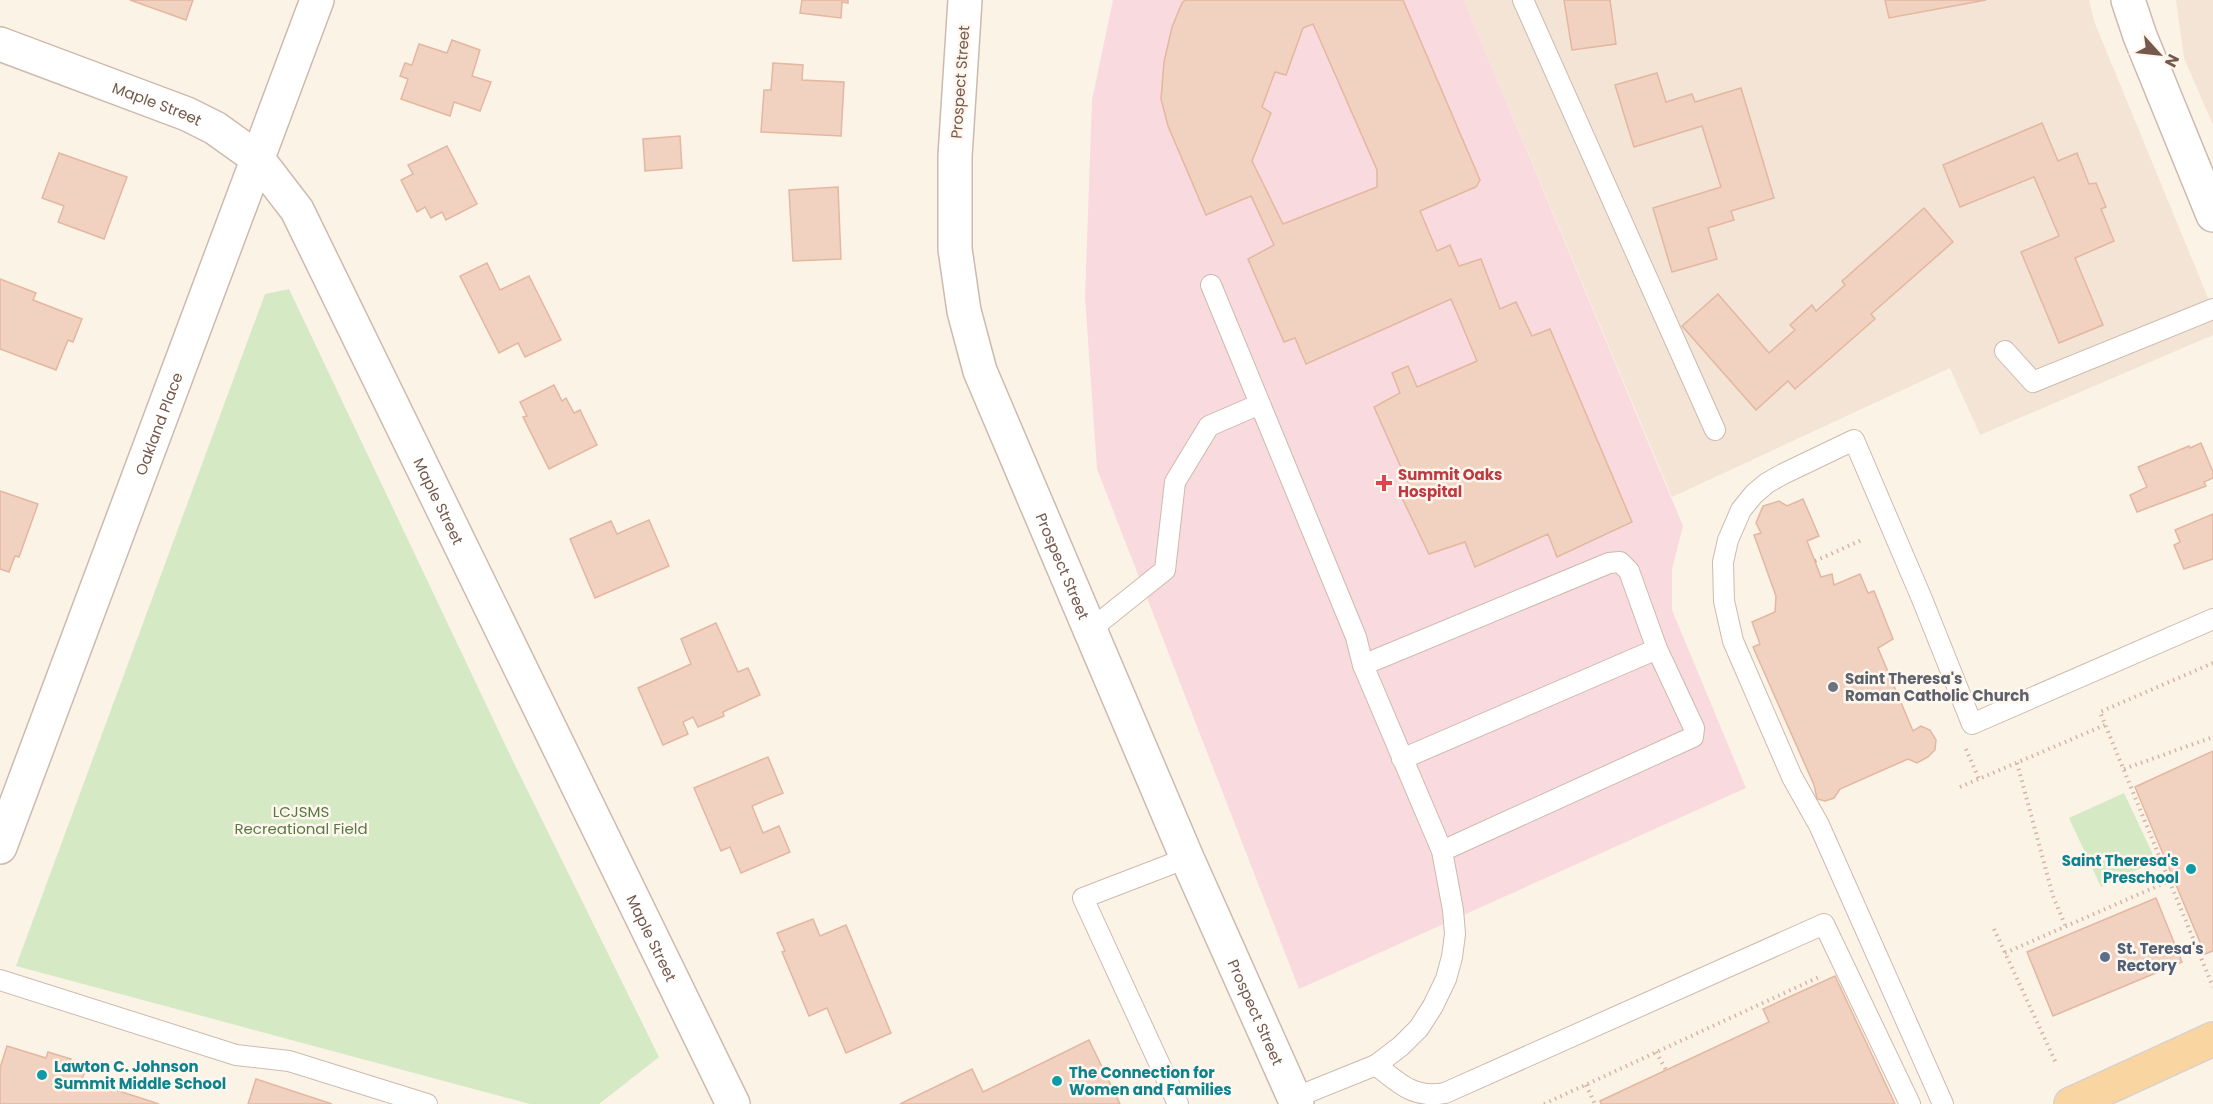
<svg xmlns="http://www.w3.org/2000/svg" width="2213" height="1104" font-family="Poppins,sans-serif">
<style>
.residential{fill:#f3e4d5}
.medical{fill:#f9dadf}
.green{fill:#d5e9c5}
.building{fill:#f1d1bf;stroke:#e3b7a0;stroke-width:1.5;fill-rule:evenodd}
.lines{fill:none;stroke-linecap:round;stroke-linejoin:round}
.service-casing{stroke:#cdbaad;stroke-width:22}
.minor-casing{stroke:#cdbaad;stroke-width:36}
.primary-casing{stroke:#d8d1cd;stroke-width:36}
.path{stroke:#d6b4a2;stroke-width:4;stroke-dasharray:1.5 4.5;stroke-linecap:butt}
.service{stroke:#fff;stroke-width:20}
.minor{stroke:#fff;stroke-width:33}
.primary{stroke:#f8d5a1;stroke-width:33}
.health-dot{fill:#e0444e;stroke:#fff7ed;stroke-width:2}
.worship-dot{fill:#6b7280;stroke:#fff7ed;stroke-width:2}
.culture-dot{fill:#0f9aa8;stroke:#fff7ed;stroke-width:2}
.service-dot{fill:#5c6f8a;stroke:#fff7ed;stroke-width:2}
.labels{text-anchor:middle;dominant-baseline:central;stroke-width:5;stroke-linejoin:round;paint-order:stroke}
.street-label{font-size:15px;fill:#75594c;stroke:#fff7ed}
.health-label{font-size:15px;font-weight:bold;fill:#be3a42;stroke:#fff7ed;text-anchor:start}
.worship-label{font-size:15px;font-weight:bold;fill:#5b616d;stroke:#fff7ed;text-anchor:start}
.park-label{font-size:15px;fill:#567a44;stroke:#fff7ed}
.culture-label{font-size:15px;font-weight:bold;fill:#0d838f;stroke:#fff7ed;text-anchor:start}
.service-label{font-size:15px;font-weight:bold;fill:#4e5e75;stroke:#fff7ed;text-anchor:start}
</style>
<rect width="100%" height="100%" fill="#fcf3e7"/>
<g class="residential">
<path d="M1464,0H2089L2094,21L2213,310V335L1980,435L1950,368L1672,497Z"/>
<path d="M2176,0H2213V125L2184,58Z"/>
</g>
<path class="medical" d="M1113,0H1464L1683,526L1672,569V610L1746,788L1299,989L1097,469L1085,297L1092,100Z"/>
<g class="green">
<path d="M289,289L512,759L659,1057L599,1104H530L16,966L265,294Z"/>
<path d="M2124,793L2156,861L2101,887L2069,818Z"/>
</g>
<g class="building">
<path d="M130,0H193L186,20Z"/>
<path d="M802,0H848V3L842,2L841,18L800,13Z"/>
<path d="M1185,0H1403L1480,180L1476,187L1420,211L1437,251L1450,245L1459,266L1481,259L1500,309L1516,302L1532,336L1550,329L1632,522L1557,557L1548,534L1475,567L1465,542L1429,554L1402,498L1412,492L1374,407L1400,393L1392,373L1408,366L1417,387L1477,361L1451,299L1306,364L1295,338L1284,342L1248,259L1274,245L1251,196L1206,215L1168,126L1161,99L1164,62L1172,27L1182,3ZM1313,24L1377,170V187L1283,224L1252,161L1271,113L1262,107L1275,72L1286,75L1303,28Z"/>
<path d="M1564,0H1610L1616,44L1572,50Z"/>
<path d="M1885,0H1986L1889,18Z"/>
<path d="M452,40L480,50L472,76L491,82L480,111L454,102L450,116L401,99L408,79L400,76L405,63L412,65L419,44L447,53Z"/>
<path d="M773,63L803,65L802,80L844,82L841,136L761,132L764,90H771Z"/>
<path d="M1657,73L1666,102L1692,94L1695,102L1741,88L1774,198L1731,211L1734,220L1708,228L1717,259L1672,272L1653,208L1721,187L1702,126L1634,147L1615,85Z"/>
<path d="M2042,123L2058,161L2077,153L2089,184L2096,183L2106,207L2101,209L2114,241L2075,258L2103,325L2059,343L2021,252L2059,236L2034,177L1960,207L1943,165Z"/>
<path d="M680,136L682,168L645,171L643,139Z"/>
<path d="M447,146L477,204L446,220L442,212L431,218L425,207L417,212L401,180L413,174L408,165Z"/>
<path d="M59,153L127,177L104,239L58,222L64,206L42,198Z"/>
<path d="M838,187L841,259L793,261L789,190Z"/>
<path d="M1924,208L1953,242L1871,314L1875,319L1795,389L1788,381L1756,410L1682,326L1718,294L1769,353L1795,330L1790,325L1812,305L1816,311L1845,285L1842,281Z"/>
<path d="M487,263L500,290L529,276L561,340L525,357L518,343L499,353L460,276Z"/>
<path d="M0,279L36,293L33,300L82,319L73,342L68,340L56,370L0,349Z"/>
<path d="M554,385L562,401L566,398L574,413L580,410L597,445L549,469L523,417L527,416L520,402Z"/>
<path d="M2201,443L2213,472V478L2204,482L2206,486L2137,512L2130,495L2147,487L2138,467L2189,446L2190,448Z"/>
<path d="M0,491L38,504L19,557L15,556L9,572L0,569Z"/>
<path d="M1803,499L1819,536L1807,541L1821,577L1832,574L1834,585L1860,574L1868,593L1874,591L1893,639L1878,648L1913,731L1921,726L1930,730L1936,740L1935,750L1928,757L1917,763L1908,759L1840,789L1834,798L1825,801L1817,799L1814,785L1753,647L1760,644L1752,622L1775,612L1776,596L1754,535L1761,533L1756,523L1763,506L1779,501L1787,506Z"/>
<path d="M2213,514V559L2184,569L2174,545L2180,542L2175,530Z"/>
<path d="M649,520L669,566L595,598L570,539L611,521L617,534Z"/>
<path d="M716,623L738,672L748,668L760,695L723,712L724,716L698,727L693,717L683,722L688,734L663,745L638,688L691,664L681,639Z"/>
<path d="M2213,751V951L2205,954L2135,787Z"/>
<path d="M768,757L783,793L752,806L763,833L779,826L790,852L741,873L730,847L721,851L694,788Z"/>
<path d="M2156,898L2182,962L2053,1016L2027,952Z"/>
<path d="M813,919L820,936L846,925L891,1033L846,1053L827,1008L809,1016L782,952L785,951L777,933Z"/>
<path d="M1835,976L1895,1104H1601L1600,1101L1769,1022L1763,1009Z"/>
<path d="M1089,1040L1120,1104H900L972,1069L983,1092Z"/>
<path d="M7,1046L46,1058L48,1052L71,1059L68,1066L85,1071L82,1079L159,1104H0V1068Z"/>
<path d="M256,1079L332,1104H248Z"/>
</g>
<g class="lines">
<defs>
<g id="service">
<path d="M1523,0L1715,430"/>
<path d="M1211,285L1356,637L1363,665"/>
<path d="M2005,351L2033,382L2213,309"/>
<path d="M1090,630L1165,570L1175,482L1209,426L1260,404"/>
<path d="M1402,759L1657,649"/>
<path d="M0,980L236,1055L289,1061L427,1104"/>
<path d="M1376,1065C1399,1083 1413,1099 1445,1093L1824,924L1910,1104"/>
<path d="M1294,1098L1376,1065L1401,1046L1419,1028L1433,1006L1446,979L1452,957L1455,934L1453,910L1442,851L1363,665L1609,563L1620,562L1629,571L1657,649L1694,728L1693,737L1442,851"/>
<path d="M1178,1104L1083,898L1187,858"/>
<path d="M1943,1104L1819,825L1792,777L1733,641L1724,601L1723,562L1728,540L1741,510L1754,494L1767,483L1783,474L1854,440L1922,599L1972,724L2213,619"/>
</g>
<g id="minor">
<path id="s1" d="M965,0L955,156V249L964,311L980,371L1187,858L1297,1104"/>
<path d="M2128,0L2140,36L2213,215"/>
<path id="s2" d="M0,44L187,114L215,128L257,158L297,210L733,1104"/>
<path id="s3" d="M0,847L317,0"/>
</g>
<path id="primary" d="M2071,1104L2213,1039"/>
</defs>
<use href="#service" class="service-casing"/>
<use href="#minor" class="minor-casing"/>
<use href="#primary" class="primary-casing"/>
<g class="path">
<path d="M1815,561L1864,539"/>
<path d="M2213,663L2100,712L2213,987"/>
<path d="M1966,749L1979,779"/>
<path d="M2017,763L2053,896L2065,925"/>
<path d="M2124,769L2213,737"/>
<path d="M1960,787L2105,725"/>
<path d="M1994,929L2056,1063"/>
<path d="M2005,953L2169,881"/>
<path d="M1656,1052L1666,1070"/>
<path d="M1586,1085L1595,1104"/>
<path d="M1544,1104L1819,977"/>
</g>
<use href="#service" class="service"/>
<use href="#minor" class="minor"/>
<use href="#primary" class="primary"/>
</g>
<path class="health-dot" d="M1381 474h6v6h6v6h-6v6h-6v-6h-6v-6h6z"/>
<circle class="worship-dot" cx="1833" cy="687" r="6"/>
<g class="culture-dot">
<circle cx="2191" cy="869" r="6"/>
<circle cx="42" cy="1075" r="6"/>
<circle cx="1057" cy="1081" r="6"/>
</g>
<circle class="service-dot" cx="2105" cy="957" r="6"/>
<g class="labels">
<g class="street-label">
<text transform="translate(960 82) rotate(-86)">Prospect Street</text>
<text stroke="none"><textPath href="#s2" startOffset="168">Maple Street</textPath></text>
<text stroke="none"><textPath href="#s3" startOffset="452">Oakland Place</textPath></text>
<text stroke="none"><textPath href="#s2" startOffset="672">Maple Street</textPath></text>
<text stroke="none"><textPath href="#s1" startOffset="586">Prospect Street</textPath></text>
<text stroke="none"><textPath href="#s2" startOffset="1158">Maple Street</textPath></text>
<text stroke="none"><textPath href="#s1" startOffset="1072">Prospect Street</textPath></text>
</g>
<g class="health-label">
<text x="1398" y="474">Summit Oaks<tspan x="1398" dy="17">Hospital</tspan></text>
</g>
<g class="worship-label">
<text x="1845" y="678">Saint Theresa's<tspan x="1845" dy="17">Roman Catholic Church</tspan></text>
</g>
<g class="park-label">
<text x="301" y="811">LCJSMS<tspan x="301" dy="17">Recreational Field</tspan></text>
</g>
<g class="culture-label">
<text x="2179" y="860" text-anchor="end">Saint Theresa's<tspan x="2179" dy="17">Preschool</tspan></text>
<text x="54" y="1066">Lawton C. Johnson<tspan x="54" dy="17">Summit Middle School</tspan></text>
<text x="1069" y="1072">The Connection for<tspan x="1069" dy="17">Women and Families</tspan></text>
</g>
<g class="service-label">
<text x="2117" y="948">St. Teresa's<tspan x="2117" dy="17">Rectory</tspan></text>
</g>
</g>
<g transform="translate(2159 54) rotate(117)" stroke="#fff7ed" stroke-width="4.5" paint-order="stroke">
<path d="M0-4.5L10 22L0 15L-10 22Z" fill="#75594c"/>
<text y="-9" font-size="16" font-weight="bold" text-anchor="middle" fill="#75594c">N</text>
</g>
</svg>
